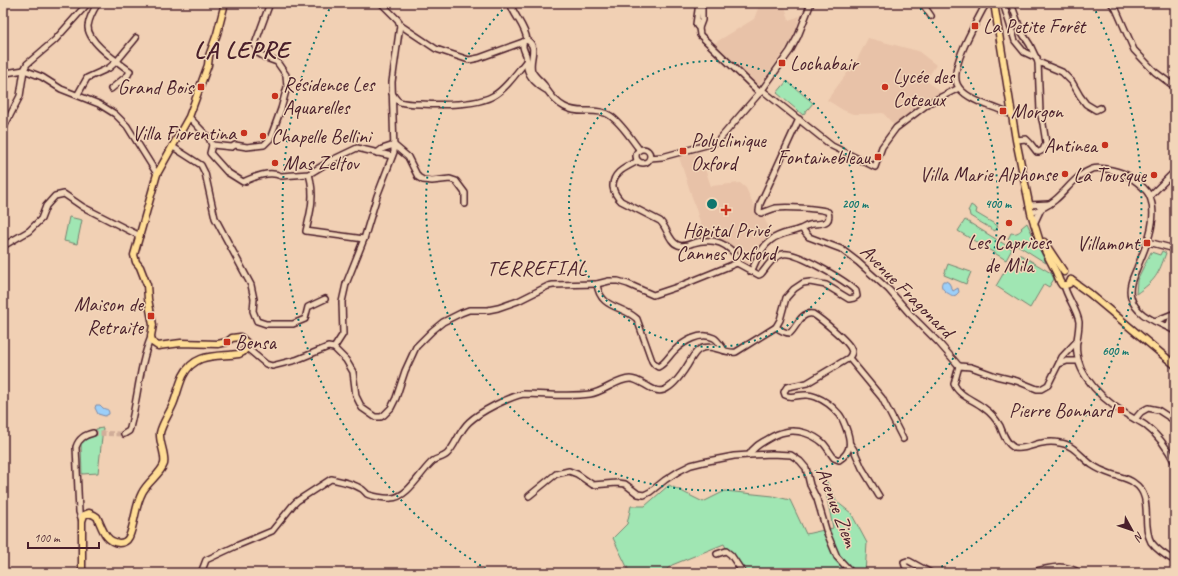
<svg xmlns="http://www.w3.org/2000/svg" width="1178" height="576" font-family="Caveat,sans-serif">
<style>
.built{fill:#e8c2a8}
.green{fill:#a0e6b3;stroke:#75826f}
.water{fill:#9ccff9;stroke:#7b89a7}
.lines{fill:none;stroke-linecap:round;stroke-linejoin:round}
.minor-tunnel{stroke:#d0ad99;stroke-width:5;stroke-dasharray:5 2.5;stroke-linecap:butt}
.minor-casing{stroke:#4a1f2b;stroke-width:8}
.major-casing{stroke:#4a1f2b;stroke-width:9}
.minor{stroke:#f2d6b9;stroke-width:5}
.major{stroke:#ffdd96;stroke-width:6}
.ring{fill:none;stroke:#0f766e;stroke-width:2;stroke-dasharray:2 4}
.poi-dot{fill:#c8321e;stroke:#f2d6b9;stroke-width:1.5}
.labels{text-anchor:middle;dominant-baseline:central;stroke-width:3;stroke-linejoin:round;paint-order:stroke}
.poi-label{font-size:20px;fill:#4a1f2b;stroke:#f2d6b9;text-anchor:start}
.street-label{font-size:20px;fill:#4a1f2b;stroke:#f2d6b9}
.neighbourhood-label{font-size:21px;letter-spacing:1px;fill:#4a1f2b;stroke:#f2d6b9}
.district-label{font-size:24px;font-weight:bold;letter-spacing:1px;fill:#4a1f2b;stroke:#f2d6b9}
.centre{fill:#0f766e;stroke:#f2d6b9;stroke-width:2}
.ring-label{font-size:12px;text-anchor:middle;font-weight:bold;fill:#0f766e;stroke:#f2d6b9;stroke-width:3;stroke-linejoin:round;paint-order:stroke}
</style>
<rect width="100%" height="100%" fill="#f1d0b4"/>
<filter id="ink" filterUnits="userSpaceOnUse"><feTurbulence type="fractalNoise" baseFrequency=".025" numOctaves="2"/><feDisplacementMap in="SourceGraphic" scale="8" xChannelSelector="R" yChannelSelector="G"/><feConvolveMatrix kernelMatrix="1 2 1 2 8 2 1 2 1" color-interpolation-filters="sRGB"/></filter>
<g filter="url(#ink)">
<g class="built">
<path d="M760,3H784L789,20L800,16L793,37L782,54L758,87L713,44L754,19Z"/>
<path d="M868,38L918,51L936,65L926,80L941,93L928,101L895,126L883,113L867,114H853L843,110L827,100L857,60Z"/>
<path d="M699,152L711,186L740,183L746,188L755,208V213L759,217L764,218L773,236L758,246L748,266L742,262L731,245L716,237H705L679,157Z"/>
</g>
<g class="green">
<path d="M787,81L813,103L803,115L777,93Z"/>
<path d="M971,205L977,209L976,213L998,226L995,231L970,216L969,211H968Z"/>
<path d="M69,217L82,220L77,244L64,241Z"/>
<path d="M965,220L1012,249L1006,260L958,231Z"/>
<path d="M1027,223L1046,263L1008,239L1011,233C1015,234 1019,233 1022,229L1021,228Z"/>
<path d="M1162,251L1166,253C1158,275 1156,280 1136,294L1137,280L1151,252L1160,255Z"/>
<path d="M1019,255H1021L1051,273L1054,279L1049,287L1044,284L1030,308L996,286L1009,264L1012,266Z"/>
<path d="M948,264L971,272L966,284L944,275Z"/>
<path d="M103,428L98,473L82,474L81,444L88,438L95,435L96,429Z"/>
<path d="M822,472L837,502L851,513L867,543L865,573H739L724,544L672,565L662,573H630L613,538L627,524L631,506H645L669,485L703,502L725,491L773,496L790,500L806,534L833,528Z"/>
</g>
<g class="water">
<path d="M943,281H946L949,283L953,291L958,288L959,292L956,295L953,296C947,293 938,288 943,281Z"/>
<path d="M96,405H100C101,406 102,407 103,408C106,410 109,408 109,414L105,416L98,414L95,408Z"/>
</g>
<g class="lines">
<path class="minor-tunnel" d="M93,433L124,434"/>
<defs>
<g id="minor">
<path d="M98,3C94,9 89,19 88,26C87,42 118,62 130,71L128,75L111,89"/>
<path d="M510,3C514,16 526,27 527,40"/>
<path d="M699,3L696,24L697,26L699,28L700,35L760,93"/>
<path d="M922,3L931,16"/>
<path d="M987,3L983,9C975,25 950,66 957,84C959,89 965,94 970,97C980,104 995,107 1007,113H1012"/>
<path d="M1003,3L1015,41L1024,52L1037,58"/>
<path d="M1011,3L1021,31L1030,45L1038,62L1040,112L1043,124L1046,143L1043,150L1039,152H1037L1030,143L1026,139L1016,140"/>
<path d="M1111,3L1116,9L1134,50L1155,72L1175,87"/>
<path d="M3,4L4,3"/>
<path d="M400,25L436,49L469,60L479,58L523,42"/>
<path d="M699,28L702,20V4"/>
<path d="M1038,62L1062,72L1072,82L1080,96L1086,104L1096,110L1100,108"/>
<path d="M3,74L6,73L24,70L42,77L61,89L99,104L115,114L127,126L157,174"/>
<path d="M546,90C538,86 529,77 527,68C526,64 527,59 526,55C524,50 522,48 523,42L527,40C539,47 528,61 532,71C535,77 540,80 544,85C546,88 545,88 547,90C558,106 569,112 588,111C595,111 603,111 609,115C620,121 631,139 639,149"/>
<path d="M762,90L832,146L875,167L882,147L896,128L929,103L959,88"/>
<path d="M392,93C394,96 396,100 400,102C406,104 414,104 421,104C441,105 475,106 493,96C506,89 518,71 527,60"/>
<path d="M78,94L87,78L109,68L117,61L136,38"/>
<path d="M189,117L209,138L212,145L210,153L227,172L243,182C254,177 270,170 281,176L309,174L332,160L357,148L392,156"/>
<path d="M3,129L20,96L24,70L27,64L55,40L88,3"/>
<path d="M212,145L232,147L235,145L247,147L264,145L270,139L281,109L287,87L286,75L277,62L266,58L258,53L255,44L270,3"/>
<path d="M173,147L201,165L205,173L215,218L251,285L254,299L253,311L257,321L266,324H293L305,319L308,307L325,299"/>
<circle cx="643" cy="156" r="7"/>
<path d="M377,153L382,149L394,145L408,157L418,177L423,180L432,181L450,179L456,181L465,193V204"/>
<path d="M650,158L662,157L714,143L718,141L762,90L790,51L798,36L811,3"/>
<path d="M638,161C627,167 612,172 613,187C614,193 617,197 621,201L660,221C667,227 669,242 678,245C683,247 688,245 693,243C707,239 720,240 731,250C735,254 738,257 737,263"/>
<path d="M309,174C315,195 311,211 306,231L364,239"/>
<path d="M1150,196L1175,171"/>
<path d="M1029,205L1049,204"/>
<path d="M1031,213C1039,210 1048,206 1055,200C1067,190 1076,175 1092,169C1101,166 1122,172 1130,177C1137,182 1145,187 1149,195C1160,218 1145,248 1137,268C1133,277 1128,287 1131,297C1136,317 1159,322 1175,331"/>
<path d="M1034,224L1041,209"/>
<path d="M802,229L809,237L841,249L858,262L889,290L910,314L939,343L959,366"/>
<path d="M1148,242L1175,249"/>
<path d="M3,246L29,231L41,219L46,206L55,196L64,194L83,207L140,236"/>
<path d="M751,272C757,260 760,248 771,240C780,233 790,233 800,229C803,228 806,226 809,225C814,223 823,225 827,221C830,218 829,215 828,212C821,208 785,207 776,208C771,209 766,212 761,213L759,211L760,204L799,119"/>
<path d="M1064,285C1067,298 1077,309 1079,322C1079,328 1078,334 1077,340C1075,353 1079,367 1086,377C1096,392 1111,405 1126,414C1132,418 1139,421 1145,425C1157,434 1168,449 1175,463"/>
<path d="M1155,321L1175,313"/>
<path d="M1168,327L1171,319L1175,314"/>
<path d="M1077,341L1062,357L1048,385L1041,389H1037L1017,381L996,376L971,367L959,366L954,384C959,396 974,400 984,408C991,413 996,419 1000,426C1003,434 1007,445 1015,448C1024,450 1034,444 1042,443C1047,442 1055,442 1060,443C1073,444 1082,458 1092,465C1098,469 1105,472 1111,474C1119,477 1128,478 1134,483C1154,496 1141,524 1151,542C1157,550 1166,556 1175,561"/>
<path d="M247,348L266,364L272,366L296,360L328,347L334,348L346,360L353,372L356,396L362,408L375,417H381L384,415L391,408L396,398L405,371L416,347L432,331L443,322L461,313L469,310H488L498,308L518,301L548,286L553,285L597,284"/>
<path d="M334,348L343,334L342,302L346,284L364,239L377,196L394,152L392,82L400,25L398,20L381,3"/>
<path d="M724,350C721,346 718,340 714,338C700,331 683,342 674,351C669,356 665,364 658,367L655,365L652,361L637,319C622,305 600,309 597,284L609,281H618L628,284L653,295L680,286L737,263"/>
<path d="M849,358L882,398L903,439"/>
<path d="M1059,364L1067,361H1078"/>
<path d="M1135,419L1141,412L1148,408L1158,410L1175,421"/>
<path d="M124,434L129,431L130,428C138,398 139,366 151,337"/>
<path d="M850,444L854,450L862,468L879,496"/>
<path d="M749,455C753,447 761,443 768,439C773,436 779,433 785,432C798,429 813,434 823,443C827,447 830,453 834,458L839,460C852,452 851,441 846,428C844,423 842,417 839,414C833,407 824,400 816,397C813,396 809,395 807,395C799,394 791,399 785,395L784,392L785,390L787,387L807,383L849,358C851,355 853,352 851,349C848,341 821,319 813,314C801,311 797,327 790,333C784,333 780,330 776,327"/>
<path d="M529,496L556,474L569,471L577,474L593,485L617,483L625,484L638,494L644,495L650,492L665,480L679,471L691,465L703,462L734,456L749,455L772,454L791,455L800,461L806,468L810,485L817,499L827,533L837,557L852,573"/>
<path d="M82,521L79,512L76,447C79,438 85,435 93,433"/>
<path d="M717,554L726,551L731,555L743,573"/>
<path d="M201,573L206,560L236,546L272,531L293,505L297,501L331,479C340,481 352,483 360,488C363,489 365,492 367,494C371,496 386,499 391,498C408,498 421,471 433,461C437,458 443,458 447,454C456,445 459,431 469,422C481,411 507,398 523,394C545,394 568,397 590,394C604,392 617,379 630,379C642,379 652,394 664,390C674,386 682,374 687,366C691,360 694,352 700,349C712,343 724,354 736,352L776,327L780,320L786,298L794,289L803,283L810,282L826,285L849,299L854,298L857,296L856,291C846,281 796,251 783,254C773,256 767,267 761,274L759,275L737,263"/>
<path d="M916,573L905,566L904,562L907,561H909L931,573"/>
<path d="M1028,573C1045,569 1063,562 1079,573"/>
</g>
<g id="major">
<path d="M994,3L1016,140L1031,213L1039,239L1056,272L1060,282L1062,285H1066L1069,284L1071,280"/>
<path d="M1044,242L1064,272"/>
<path d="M1071,280L1089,293L1175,365"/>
<path d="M82,573V521L84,515L89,513L94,515L97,517C102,527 105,542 119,543C124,543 127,541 129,537C135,523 135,506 142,493C147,482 160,475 164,464C166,454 159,443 160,433C162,423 170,413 174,402C177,394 179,385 183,376C195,352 217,357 239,354L243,352L247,348L246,342L240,337L232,338L227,342L218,344L181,343L158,346L152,342L151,336L153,325L148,299L147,285L140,267L136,262L134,255L157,174L189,117L208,65L209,56L217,34L225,3"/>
</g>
</defs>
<use href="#minor" class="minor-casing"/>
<use href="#major" class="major-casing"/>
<use href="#minor" class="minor"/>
<use href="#major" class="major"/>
</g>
</g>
<g class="ring">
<circle cx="712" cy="204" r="143"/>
<path d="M916 4A286 286 0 1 1 508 4"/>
<path d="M491 572A429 429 0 0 1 331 6M1093 6A429 429 0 0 1 933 572"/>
</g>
<g class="poi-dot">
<rect x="971" y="22" width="8" height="8" rx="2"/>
<rect x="778" y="59" width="8" height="8" rx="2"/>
<rect x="197" y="83" width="8" height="8" rx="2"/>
<circle cx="885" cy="87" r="4"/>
<circle cx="275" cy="96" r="4"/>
<rect x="999" y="107" width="8" height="8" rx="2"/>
<circle cx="244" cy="133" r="4"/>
<circle cx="263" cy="136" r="4"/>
<circle cx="1105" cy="145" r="4"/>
<rect x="679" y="147" width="8" height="8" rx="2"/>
<rect x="874" y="153" width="8" height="8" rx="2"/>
<circle cx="275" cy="163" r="4"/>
<circle cx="1065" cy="174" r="4"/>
<circle cx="1154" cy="175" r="4"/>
<path d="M724 204h4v4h4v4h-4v4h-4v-4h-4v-4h4z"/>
<circle cx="1009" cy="223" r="4"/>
<rect x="1143" y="239" width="8" height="8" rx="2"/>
<rect x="147" y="312" width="8" height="8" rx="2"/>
<rect x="223" y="338" width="8" height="8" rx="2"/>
<rect x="1117" y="406" width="8" height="8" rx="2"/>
</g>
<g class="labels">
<g class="poi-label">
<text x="983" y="26">La Petite Forêt</text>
<text x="790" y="63">Lochabair</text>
<text x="893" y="76">Lycée des<tspan x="893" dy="23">Coteaux</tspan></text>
<text x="283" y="84">Résidence Les<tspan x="283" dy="23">Aquarelles</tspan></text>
<text x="193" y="87" text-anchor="end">Grand Bois</text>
<text x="1011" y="111">Morgon</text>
<text x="236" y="133" text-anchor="end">Villa Fiorentina</text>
<text x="271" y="136">Chapelle Bellini</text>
<text x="691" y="140">Polyclinique<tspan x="691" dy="23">Oxford</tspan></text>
<text x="1097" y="145" text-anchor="end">Antinea</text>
<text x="870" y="157" text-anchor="end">Fontainebleau</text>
<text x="283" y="163">Mas Zeltov</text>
<text x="1057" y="174" text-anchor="end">Villa Marie Alphonse</text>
<text x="1146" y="175" text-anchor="end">La Tousque</text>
<text x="726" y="230" text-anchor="middle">Hôpital Privé<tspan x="726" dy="23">Cannes Oxford</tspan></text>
<text x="1009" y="242" text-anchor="middle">Les Caprices<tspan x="1009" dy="23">de Mila</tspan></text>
<text x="1139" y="243" text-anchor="end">Villamont</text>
<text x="143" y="304" text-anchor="end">Maison de<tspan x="143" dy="23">Retraite</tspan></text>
<text x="235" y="342">Bensa</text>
<text x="1113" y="410" text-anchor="end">Pierre Bonnard</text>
</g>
<g class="street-label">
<text transform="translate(907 291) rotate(45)">Avenue Fragonard</text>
<text transform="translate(837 507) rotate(69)">Avenue Ziem</text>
</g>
<g class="neighbourhood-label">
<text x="537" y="268">TERREFIAL</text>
</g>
<g class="district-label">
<text x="242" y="50">LA LEPRE</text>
</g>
</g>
<circle cx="712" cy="204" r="6" class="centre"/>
<g class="ring-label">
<text x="855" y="208">200 m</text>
<text x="998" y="208">400 m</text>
<text x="1115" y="355">600 m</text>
</g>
<rect width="1178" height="576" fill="none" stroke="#f2d6b9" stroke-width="16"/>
<rect x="8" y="8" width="1162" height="560" fill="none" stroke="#4a1f2b" stroke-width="1.5" filter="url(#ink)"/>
<g transform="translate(1132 530) rotate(130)" stroke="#f2d6b9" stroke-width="3" paint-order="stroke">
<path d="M0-3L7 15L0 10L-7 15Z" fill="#4a1f2b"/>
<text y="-6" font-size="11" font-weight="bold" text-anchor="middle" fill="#4a1f2b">N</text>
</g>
<path d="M28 542v6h71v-6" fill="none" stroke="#4a1f2b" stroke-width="2"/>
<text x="34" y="542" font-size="12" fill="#4a1f2b" stroke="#f2d6b9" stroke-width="3" paint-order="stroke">100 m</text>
</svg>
